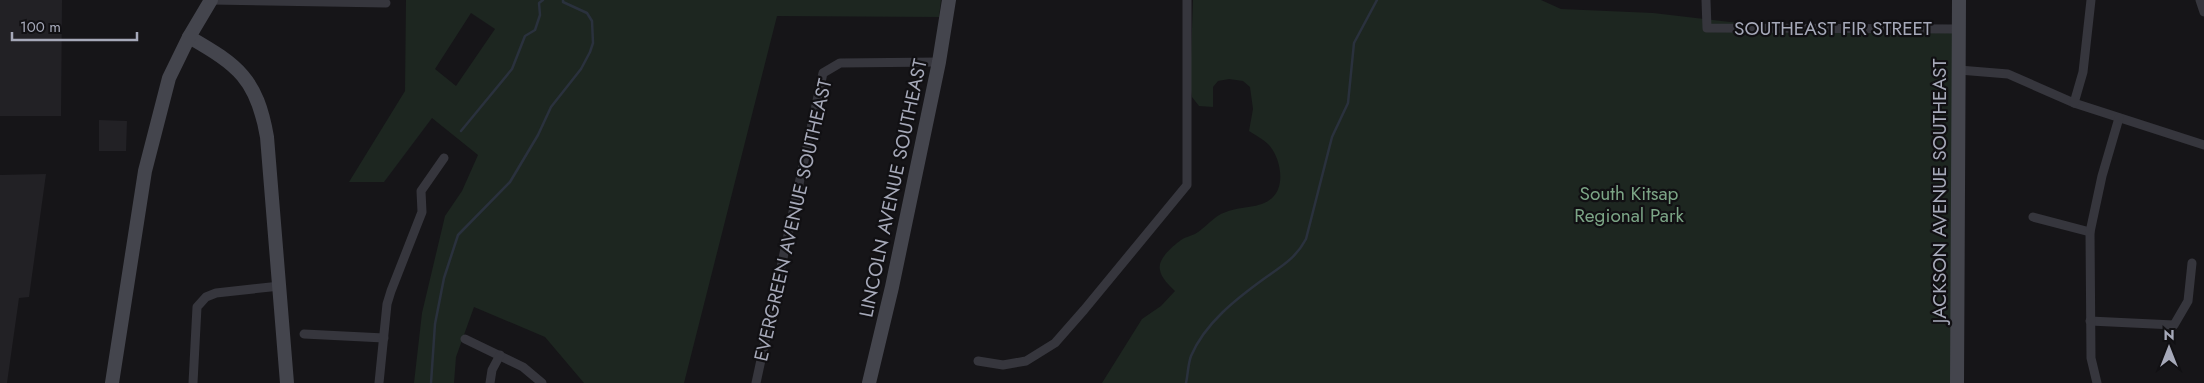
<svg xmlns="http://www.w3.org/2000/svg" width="2204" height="383" font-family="Jost,sans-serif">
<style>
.built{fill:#222125}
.green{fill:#1d2620;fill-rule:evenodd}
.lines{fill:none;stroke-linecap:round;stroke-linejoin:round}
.stream{stroke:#2a313d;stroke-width:2.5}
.street{stroke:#36363d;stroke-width:9}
.secondary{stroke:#44454d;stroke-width:14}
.labels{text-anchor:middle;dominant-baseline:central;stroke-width:4.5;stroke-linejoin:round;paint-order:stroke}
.street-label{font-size:19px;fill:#a6a9b9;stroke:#111013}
.park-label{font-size:19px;fill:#7ca586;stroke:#111013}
</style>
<rect width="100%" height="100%" fill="#161518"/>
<g class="built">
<path d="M0,0H62L61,116H0Z"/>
<path d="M99,120L127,121L126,151H99Z"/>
<path d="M46,174L29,297L19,298L7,383H0V175Z"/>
</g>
<g class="green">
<path d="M406,0H941L939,17L777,16L684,383H584L545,337L474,307L456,357L454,383H414L422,313L445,216L462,191L478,155L432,118L384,182H349L405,91ZM471,13L495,29L456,86L435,69Z"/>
<path d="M1193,0H1541L1561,9L1653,13L1730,22L1817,28L1959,29L1957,383H1102L1142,319L1161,306L1175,291C1170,286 1161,278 1160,270C1157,259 1173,246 1181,240C1185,237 1191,236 1195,234C1206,228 1213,216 1226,212C1240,206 1262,209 1273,197C1286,184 1280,156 1268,144C1263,139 1255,135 1249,131L1253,109L1250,87L1243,81L1229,79L1218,81L1213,87V107L1199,106L1192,97L1190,86Z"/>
</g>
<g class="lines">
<g class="stream">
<path d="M461,131L512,69L525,36L535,30L540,15L539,3L543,0"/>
<path d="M431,383L435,324L444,278L458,235L510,182L538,135L551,107L581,69L590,52L593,43L592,21L587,13L563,2V0"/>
<path d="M1186,383C1188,374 1188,364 1191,356C1205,323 1236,299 1265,278C1282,266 1296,258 1306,239L1332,137L1348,103L1354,43L1377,0"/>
</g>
<g class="street">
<path d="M211,0L386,3"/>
<path d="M1706,0L1707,28L1959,29"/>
<path d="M2200,0L2204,12"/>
<path d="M1959,70L2008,74L2074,103L2204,145"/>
<path d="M2074,103L2083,72L2091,0"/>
<path d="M2033,217L2090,232"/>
<path d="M2090,321L2174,325L2188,301L2192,263"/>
<path d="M304,334L384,338"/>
<path d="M465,339L523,367L542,383"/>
<path d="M978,361L1003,365L1026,361L1055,343L1084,310L1187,185V0"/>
<path d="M193,383L197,307L206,297L216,293L280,286"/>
<path d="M379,383L387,304L391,291L422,212L421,191L444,158"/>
<path d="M490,383L492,370L500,355"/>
<path d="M756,383L823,73L840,63L939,62"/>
<path d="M2097,383L2091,358L2090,232L2102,176L2119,118"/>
</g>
<g class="secondary">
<path d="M189,37C238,65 257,79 267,137L287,383"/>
<path d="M112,383L145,171L169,78L189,37L211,0"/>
<path d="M869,383L892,287L939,62L949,0"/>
<path d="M1957,383L1959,0"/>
</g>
</g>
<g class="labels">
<g class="street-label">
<text x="1833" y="28">SOUTHEAST FIR STREET</text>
<text transform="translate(893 188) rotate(-78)">LINCOLN AVENUE SOUTHEAST</text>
<text transform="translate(1939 191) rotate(-90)">JACKSON AVENUE SOUTHEAST</text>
<text transform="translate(793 220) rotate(-77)">EVERGREEN AVENUE SOUTHEAST</text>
</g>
<g class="park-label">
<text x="1629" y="193">South Kitsap<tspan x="1629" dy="22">Regional Park</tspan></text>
</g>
</g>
<g transform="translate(2169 348)" stroke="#111013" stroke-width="4" paint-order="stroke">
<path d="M0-4L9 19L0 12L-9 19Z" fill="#a6a9b9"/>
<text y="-8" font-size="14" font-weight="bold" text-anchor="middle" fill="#a6a9b9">N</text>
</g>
<path d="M12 32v8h125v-8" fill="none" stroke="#a6a9b9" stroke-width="2.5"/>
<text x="20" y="32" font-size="15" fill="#a6a9b9" stroke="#111013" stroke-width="4" paint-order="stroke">100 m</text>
</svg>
